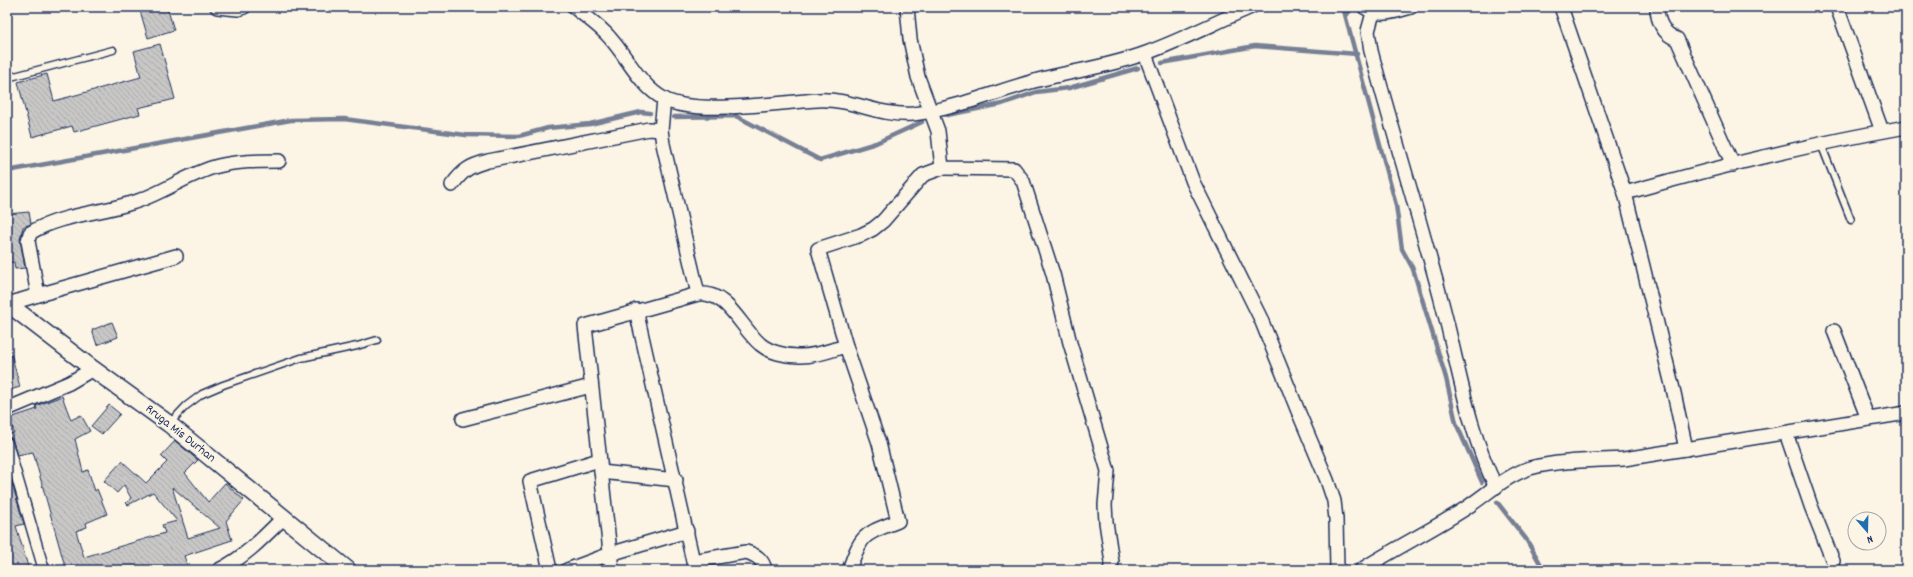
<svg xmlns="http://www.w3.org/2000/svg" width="1913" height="577" font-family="Dekko,sans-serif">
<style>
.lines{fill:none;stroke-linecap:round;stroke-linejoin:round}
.stream{stroke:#767f94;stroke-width:4.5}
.building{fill:url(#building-back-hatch);stroke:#1b2f5e;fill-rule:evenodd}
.service-casing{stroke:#1b2f5e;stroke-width:9}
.pedestrian-casing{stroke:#1b2f5e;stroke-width:13}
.minor-casing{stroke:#1b2f5e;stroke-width:16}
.tertiary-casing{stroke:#1b2f5e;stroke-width:19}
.service{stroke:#fcf5e5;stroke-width:6}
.pedestrian{stroke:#fcf5e5;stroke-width:10}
.minor{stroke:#fcf5e5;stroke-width:13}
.tertiary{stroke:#fcf5e5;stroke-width:16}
.labels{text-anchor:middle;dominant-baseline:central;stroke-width:4;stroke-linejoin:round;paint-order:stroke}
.street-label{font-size:13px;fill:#1b2f5e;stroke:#fcf5e5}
</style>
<defs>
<pattern id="building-back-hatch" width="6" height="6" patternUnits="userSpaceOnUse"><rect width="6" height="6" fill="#c8c7c6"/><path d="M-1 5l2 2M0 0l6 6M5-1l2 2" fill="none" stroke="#ababac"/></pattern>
</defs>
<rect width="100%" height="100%" fill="#fcf5e5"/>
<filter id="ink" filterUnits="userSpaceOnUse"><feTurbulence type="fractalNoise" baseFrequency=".025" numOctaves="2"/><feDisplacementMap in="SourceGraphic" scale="8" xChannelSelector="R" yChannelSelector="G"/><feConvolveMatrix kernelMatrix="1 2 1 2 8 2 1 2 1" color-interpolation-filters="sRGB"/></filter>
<g filter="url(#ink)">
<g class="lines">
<g class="stream">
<path d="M1343,7L1396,205L1402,249L1413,269L1446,378L1456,423L1482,482"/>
<path d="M1346,16L1351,9"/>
<path d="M1162,63L1255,46L1357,54"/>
<path d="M947,115L1002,104L1036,92L1069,88L1138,68"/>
<path d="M674,117L736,116L820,160L876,143L922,122"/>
<path d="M7,171L291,120L344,119L466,135L519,136L548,128L590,124L641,112L650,113"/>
<path d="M1497,502L1526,539L1544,570"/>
</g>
</g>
<g class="building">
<path d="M139,7H167L174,30L148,38Z"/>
<path d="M160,44L175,99L138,108L140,114L74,132L72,126L32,137L18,82L47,74L54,101L141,77L134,51Z"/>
<path d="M29,212L31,224L23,227L20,239L25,268L15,269L14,262L7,263V214Z"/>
<path d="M112,322L118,337L97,345L92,330Z"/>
<path d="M11,353L20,387L7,391V354Z"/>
<path d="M62,396L71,420L81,415L90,431L75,439L83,472L88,470L95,491L97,489L107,514L86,523L87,527L76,531L84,557L165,533L162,525L177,521L153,492L128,505L126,503L131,498L124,485L117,493L104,481L122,461L146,483L167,462L161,456L175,441L198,460L185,473L208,502L225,483L244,500L226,521L232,540L184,556L188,567L178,570H66L33,452L17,455L13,441L8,435L14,433L10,418L37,409L36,406ZM172,487L200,511L220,528L188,538Z"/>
<path d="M109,405L120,414L102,434L91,426Z"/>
<path d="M7,466L24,524L16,526L29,570H7Z"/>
</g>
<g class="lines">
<defs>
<g id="service">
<path d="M7,78L113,50"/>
<path d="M1821,144L1851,220"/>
<path d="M169,424L186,406L202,394L223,385L301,358L357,346L377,340"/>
</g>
<path id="pedestrian" d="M7,443L44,570"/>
<g id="minor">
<path d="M217,7L238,9L244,7"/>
<path d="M574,7C586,17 600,26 610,38C628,58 640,86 664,99C695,116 781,102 818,100C851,98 881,117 913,114C956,109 997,91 1038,80C1074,71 1111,66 1146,53C1182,40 1216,22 1251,7"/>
<path d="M907,7L910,39L918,77L938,131L942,168L1014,169L1023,181L1053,274L1070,343L1108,471L1105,505L1106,522L1112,562L1110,570"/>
<path d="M1364,7C1380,18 1393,12 1411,7"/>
<path d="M1561,7L1625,193L1674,393L1686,449"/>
<path d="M1657,7C1657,21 1664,35 1677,39L1733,165"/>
<path d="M1837,7L1882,131"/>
<path d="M1373,13L1368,31L1371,51C1394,137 1421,222 1443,307C1459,368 1468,431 1496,487"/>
<path d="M1145,54L1193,182L1260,317L1298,411L1327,480L1334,501L1336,519L1337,570"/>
<path d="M664,99L661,130L663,144L698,294C728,291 740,327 760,344C769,352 786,356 798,356C814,357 831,350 846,346L879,443L898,521C863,535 862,533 849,570"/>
<path d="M452,185C464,169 470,166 488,161L649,129L661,130"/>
<path d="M1625,193C1717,167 1811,144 1906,127"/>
<path d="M38,295L176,256"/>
<path d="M8,304L38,295L28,241L30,233C60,215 95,214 128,204C160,196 186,174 218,166C238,161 258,161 279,161"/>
<path d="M636,310L695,570"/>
<path d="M1834,331L1868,419"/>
<path d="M846,346L818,249L861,235L873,229L883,221L923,175L942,168"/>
<path d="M7,409L69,383L93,369"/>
<path d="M463,419L591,386"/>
<path d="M1786,433L1811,506L1833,561"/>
<path d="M601,472L676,480"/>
<path d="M693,561L746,552C756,555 763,559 765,570"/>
<path d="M219,570C245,557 264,537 284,517"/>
<path d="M550,570L530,481L599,460"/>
<path d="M567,570L610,554L687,531"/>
<path d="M612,570L585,326L698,294"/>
<path d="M1361,570C1394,549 1430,531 1463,510C1485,496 1505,476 1530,468C1562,460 1592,461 1624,459L1906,413"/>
</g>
<path id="tertiary" d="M7,303L93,369L169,424L348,570"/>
</defs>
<use href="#service" class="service-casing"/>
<use href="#pedestrian" class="pedestrian-casing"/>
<use href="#minor" class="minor-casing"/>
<use href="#tertiary" class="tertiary-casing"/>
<use href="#service" class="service"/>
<use href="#pedestrian" class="pedestrian"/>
<use href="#minor" class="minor"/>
<use href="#tertiary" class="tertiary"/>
</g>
</g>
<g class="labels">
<g class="street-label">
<text transform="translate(180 434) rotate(38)">Rruga Mis Durhan</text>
</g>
</g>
<rect width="1913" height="577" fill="none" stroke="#fcf5e5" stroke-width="24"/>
<rect x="12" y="12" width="1889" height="553" fill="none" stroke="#1b2f5e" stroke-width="1.5" filter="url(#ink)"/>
<g transform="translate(1867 531) rotate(160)"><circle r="19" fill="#fcf5e5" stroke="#a2a6af"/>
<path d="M0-3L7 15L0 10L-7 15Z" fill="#1f6fb2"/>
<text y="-6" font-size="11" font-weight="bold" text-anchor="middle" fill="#1b2f5e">N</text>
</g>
</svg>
